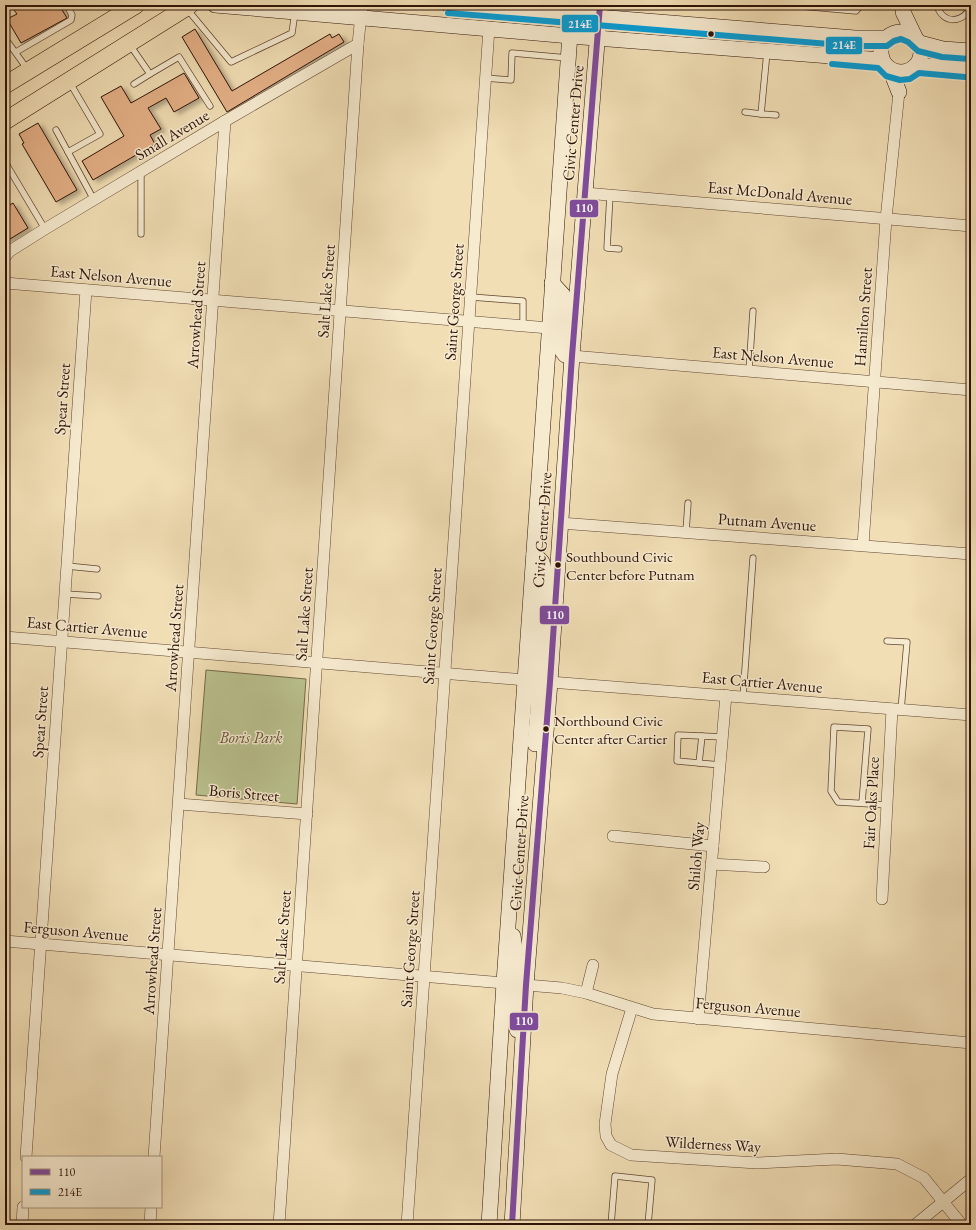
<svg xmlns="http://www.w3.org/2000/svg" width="976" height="1230" font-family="'EB Garamond',serif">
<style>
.green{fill:#b9c18e;stroke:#746a4a}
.building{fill:#e4b087;stroke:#2f1307;filter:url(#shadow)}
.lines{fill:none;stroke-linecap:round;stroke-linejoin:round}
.service-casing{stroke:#604632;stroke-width:7}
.minor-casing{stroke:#604632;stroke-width:12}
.secondary-casing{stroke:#2f1307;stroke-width:16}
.primary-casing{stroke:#2f1307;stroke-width:18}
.service{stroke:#f6eacf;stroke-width:5.5}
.minor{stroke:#f6eacf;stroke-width:11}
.secondary{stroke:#f6eacf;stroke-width:15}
.primary{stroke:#f1deb5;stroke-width:17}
.bus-1-casing{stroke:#f6eacf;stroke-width:9}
.bus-2-casing{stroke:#f6eacf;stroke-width:9}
.bus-1{stroke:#804c9e;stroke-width:6}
.bus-2{stroke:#059ed8;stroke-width:6}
.bus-dot{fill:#2f1307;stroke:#f6eacf;stroke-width:1.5}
.labels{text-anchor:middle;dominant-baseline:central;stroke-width:3;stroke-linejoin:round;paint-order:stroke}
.bus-label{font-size:15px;fill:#2f1307;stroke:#f6eacf;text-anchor:start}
.street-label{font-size:16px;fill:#2f1307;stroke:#f6eacf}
.park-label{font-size:16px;font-style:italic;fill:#5f5036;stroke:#f6eacf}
.line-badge{stroke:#f6eacf;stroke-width:1.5}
.badge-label{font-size:11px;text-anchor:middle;font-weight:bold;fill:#fff}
</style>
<defs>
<filter id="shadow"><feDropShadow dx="4.5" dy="2.5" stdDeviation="2" flood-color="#0004"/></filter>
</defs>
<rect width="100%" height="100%" fill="#f1deb5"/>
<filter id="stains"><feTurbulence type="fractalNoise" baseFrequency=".005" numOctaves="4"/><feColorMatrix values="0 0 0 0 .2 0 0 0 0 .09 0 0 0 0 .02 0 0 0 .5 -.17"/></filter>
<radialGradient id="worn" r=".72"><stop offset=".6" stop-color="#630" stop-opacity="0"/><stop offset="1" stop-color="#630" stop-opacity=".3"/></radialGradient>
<path class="green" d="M206,670L306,679L297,804L196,795Z"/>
<g class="building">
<path d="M23,5H59L67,18L21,43L7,19L17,14L14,10Z"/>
<path d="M195,29L232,91L330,34L332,38L339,34L344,42L227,112L182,37Z"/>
<path d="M184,73L199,98L174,112L166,98L148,108L161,129L150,135L155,144L93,180L82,161L124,136L101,97L121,86L131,103Z"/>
<path d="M38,123L77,190L56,202L22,144L24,143L19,134Z"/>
<path d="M13,203L28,228L5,242V208Z"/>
</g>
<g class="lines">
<defs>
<g id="service">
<path d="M788,5L856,11L861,5"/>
<path d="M937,5C942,25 965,24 971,5"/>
<path d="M187,9L231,62L292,33L295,12"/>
<path d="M5,38L28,70"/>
<path d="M130,45L150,74L179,57L210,106"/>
<path d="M16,52L71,20L72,15L67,5"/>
<path d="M767,52L761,114L776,115"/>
<path d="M485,78L511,80L512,53L568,58"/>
<path d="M134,84L150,74"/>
<path d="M745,112L761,114"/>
<path d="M56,130L68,152L100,134L70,83"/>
<path d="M68,152L94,200"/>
<path d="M5,162L45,229"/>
<path d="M141,173V234"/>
<path d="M610,195L607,248L619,249"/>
<path d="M471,297L523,301V326"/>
<path d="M749,371L753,311"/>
<path d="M686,532L688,503"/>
<path d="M67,566L97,569"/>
<path d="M65,594L98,596"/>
<path d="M887,641L907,642L901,710"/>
<path d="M743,697L753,558"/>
<path d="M699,763L677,761L678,735L702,736"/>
<path d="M720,765L699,763L702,736L723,737"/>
<path d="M862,803L868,729L834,727L831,791L838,802L887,805"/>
<path d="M611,1225L615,1176L652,1180L648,1225"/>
</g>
<g id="minor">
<path d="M585,193L971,226"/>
<path d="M5,257L10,251L45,229L225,121L358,44"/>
<path d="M5,283L549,328"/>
<path d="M572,356L971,390"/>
<path d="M560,523L971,554"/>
<path d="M863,545L886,219L899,92"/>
<path d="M5,637L525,680"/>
<path d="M550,682L971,715"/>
<path d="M179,804L307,814"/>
<path d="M613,836L713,846"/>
<path d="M711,864L764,867"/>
<path d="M882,899L892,709"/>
<path d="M5,941L504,983"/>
<path d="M526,985L562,988L586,993L653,1014L971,1043"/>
<path d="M586,993L593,965"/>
<path d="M632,1008L612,1074L605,1124L606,1136L611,1145L631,1155L757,1163L837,1159L897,1164L924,1178L962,1225"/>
<path d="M698,1019L726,695"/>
<path d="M26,1157L86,290"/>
<path d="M154,1157L225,121"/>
<path d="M22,1225L23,1207"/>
<path d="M150,1225L151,1207"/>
<path d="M279,1225L358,44L362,5"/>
<path d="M407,1225L489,28"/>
<path d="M915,1225L971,1179"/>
</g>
<g id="secondary">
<path d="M215,5L570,36L882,60"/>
<path d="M449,5L855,38H886"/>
<path d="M903,12L915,37"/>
<circle cx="901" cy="52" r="20"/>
<path d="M920,43L943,49L971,51"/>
<path d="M917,65L971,70"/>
<path d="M890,69L899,92"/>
<path d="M552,283L563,295L560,340L562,351L565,355L572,356"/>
<path d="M534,554L542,562L544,571L538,672L540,678L545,681L550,682"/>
<path d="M525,680L533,683C542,699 536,726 535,744"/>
<path d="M513,936L517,962L516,977L519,982L526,985"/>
<path d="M504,983L509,985L515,998L514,1011L517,1030"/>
<path d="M489,1225L504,983L572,5"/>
<path d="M512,1225L526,985L550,682L572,356L600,5"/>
</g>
<g id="primary">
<path d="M5,85L136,5"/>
<path d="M5,121L190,5"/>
</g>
</defs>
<use href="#service" class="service-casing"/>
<use href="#minor" class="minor-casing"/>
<use href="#secondary" class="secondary-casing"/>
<use href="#primary" class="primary-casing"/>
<use href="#service" class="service"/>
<use href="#minor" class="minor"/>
<use href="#secondary" class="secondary"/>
<use href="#primary" class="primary"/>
<defs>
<path id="bus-1" d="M512,1225L526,985L550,682L572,356L600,5"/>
<g id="bus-2">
<path d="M448,13L854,46H887L894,41L901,39L908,42L918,51L942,57L970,59"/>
<path d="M832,64L878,68L886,76L900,80L910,79L919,73L965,77"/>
</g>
</defs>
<use href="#bus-1" class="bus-1-casing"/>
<use href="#bus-2" class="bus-2-casing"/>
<use href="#bus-1" class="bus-1"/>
<use href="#bus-2" class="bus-2"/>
</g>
<g class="bus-dot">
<circle cx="711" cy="34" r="3.5"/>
<circle cx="558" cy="565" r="3.5"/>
<circle cx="546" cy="729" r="3.5"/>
</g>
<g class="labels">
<g class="bus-label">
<text x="566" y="556">Southbound Civic<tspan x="566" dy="18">Center before Putnam</tspan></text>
<text x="554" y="720">Northbound Civic<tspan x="554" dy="18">Center after Cartier</tspan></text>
</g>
<g class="street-label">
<text transform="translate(573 123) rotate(-85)">Civic Center Drive</text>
<text transform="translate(172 135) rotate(-31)">Small Avenue</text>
<text transform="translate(780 193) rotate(5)">East McDonald Avenue</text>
<text transform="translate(111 276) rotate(5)">East Nelson Avenue</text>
<text transform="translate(326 291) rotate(-86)">Salt Lake Street</text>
<text transform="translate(454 302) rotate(-86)">Saint George Street</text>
<text transform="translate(196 315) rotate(-86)">Arrowhead Street</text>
<text transform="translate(863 317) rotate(-86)">Hamilton Street</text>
<text transform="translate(773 357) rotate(5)">East Nelson Avenue</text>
<text transform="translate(62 399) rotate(-86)">Spear Street</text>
<text transform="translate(767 522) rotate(4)">Putnam Avenue</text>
<text transform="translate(542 530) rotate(-86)">Civic Center Drive</text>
<text transform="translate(304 614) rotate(-86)">Salt Lake Street</text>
<text transform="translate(432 626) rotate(-86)">Saint George Street</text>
<text transform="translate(87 627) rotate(5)">East Cartier Avenue</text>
<text transform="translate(174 638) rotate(-86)">Arrowhead Street</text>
<text transform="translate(762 682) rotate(5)">East Cartier Avenue</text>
<text transform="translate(40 722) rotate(-86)">Spear Street</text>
<text transform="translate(244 793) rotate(5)">Boris Street</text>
<text transform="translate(871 803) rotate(-87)">Fair Oaks Place</text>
<text transform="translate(519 853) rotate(-86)">Civic Center Drive</text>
<text transform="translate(696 856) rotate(-85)">Shiloh Way</text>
<text transform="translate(76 931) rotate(5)">Ferguson Avenue</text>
<text transform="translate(282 937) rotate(-86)">Salt Lake Street</text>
<text transform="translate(410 949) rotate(-86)">Saint George Street</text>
<text transform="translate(152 961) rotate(-86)">Arrowhead Street</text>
<text transform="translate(748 1007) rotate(5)">Ferguson Avenue</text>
<text transform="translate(713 1144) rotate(3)">Wilderness Way</text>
</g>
<g class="park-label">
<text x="251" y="737">Boris Park</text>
</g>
</g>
<g class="line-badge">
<rect x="561" y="14" width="38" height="19" rx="4" fill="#059ed8"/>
<rect x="825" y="36" width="38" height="19" rx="4" fill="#059ed8"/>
<rect x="569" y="199" width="30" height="19" rx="4" fill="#804c9e"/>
<rect x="539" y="605" width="31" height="20" rx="4" fill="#804c9e"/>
<rect x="509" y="1012" width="30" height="19" rx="4" fill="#804c9e"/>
</g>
<g class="badge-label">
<text x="580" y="28">214E</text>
<text x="844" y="49">214E</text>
<text x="584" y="212">110</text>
<text x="555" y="619">110</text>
<text x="524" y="1025">110</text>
</g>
<rect width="976" height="1230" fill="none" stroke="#f1deb5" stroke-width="20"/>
<rect x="6" y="6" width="964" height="1218" fill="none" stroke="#2f1307" stroke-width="2"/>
<rect x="10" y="10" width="956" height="1210" fill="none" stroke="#2f1307"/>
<rect x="22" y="1156" width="140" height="52" fill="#f6eacf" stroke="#a6947f"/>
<rect x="30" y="1169" width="20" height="6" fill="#804c9e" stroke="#a6947f"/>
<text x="58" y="1176" font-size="12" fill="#2f1307">110</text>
<rect x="30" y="1189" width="20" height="6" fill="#059ed8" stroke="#a6947f"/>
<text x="58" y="1196" font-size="12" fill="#2f1307">214E</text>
<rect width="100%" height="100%" filter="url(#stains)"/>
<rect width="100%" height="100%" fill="url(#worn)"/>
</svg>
